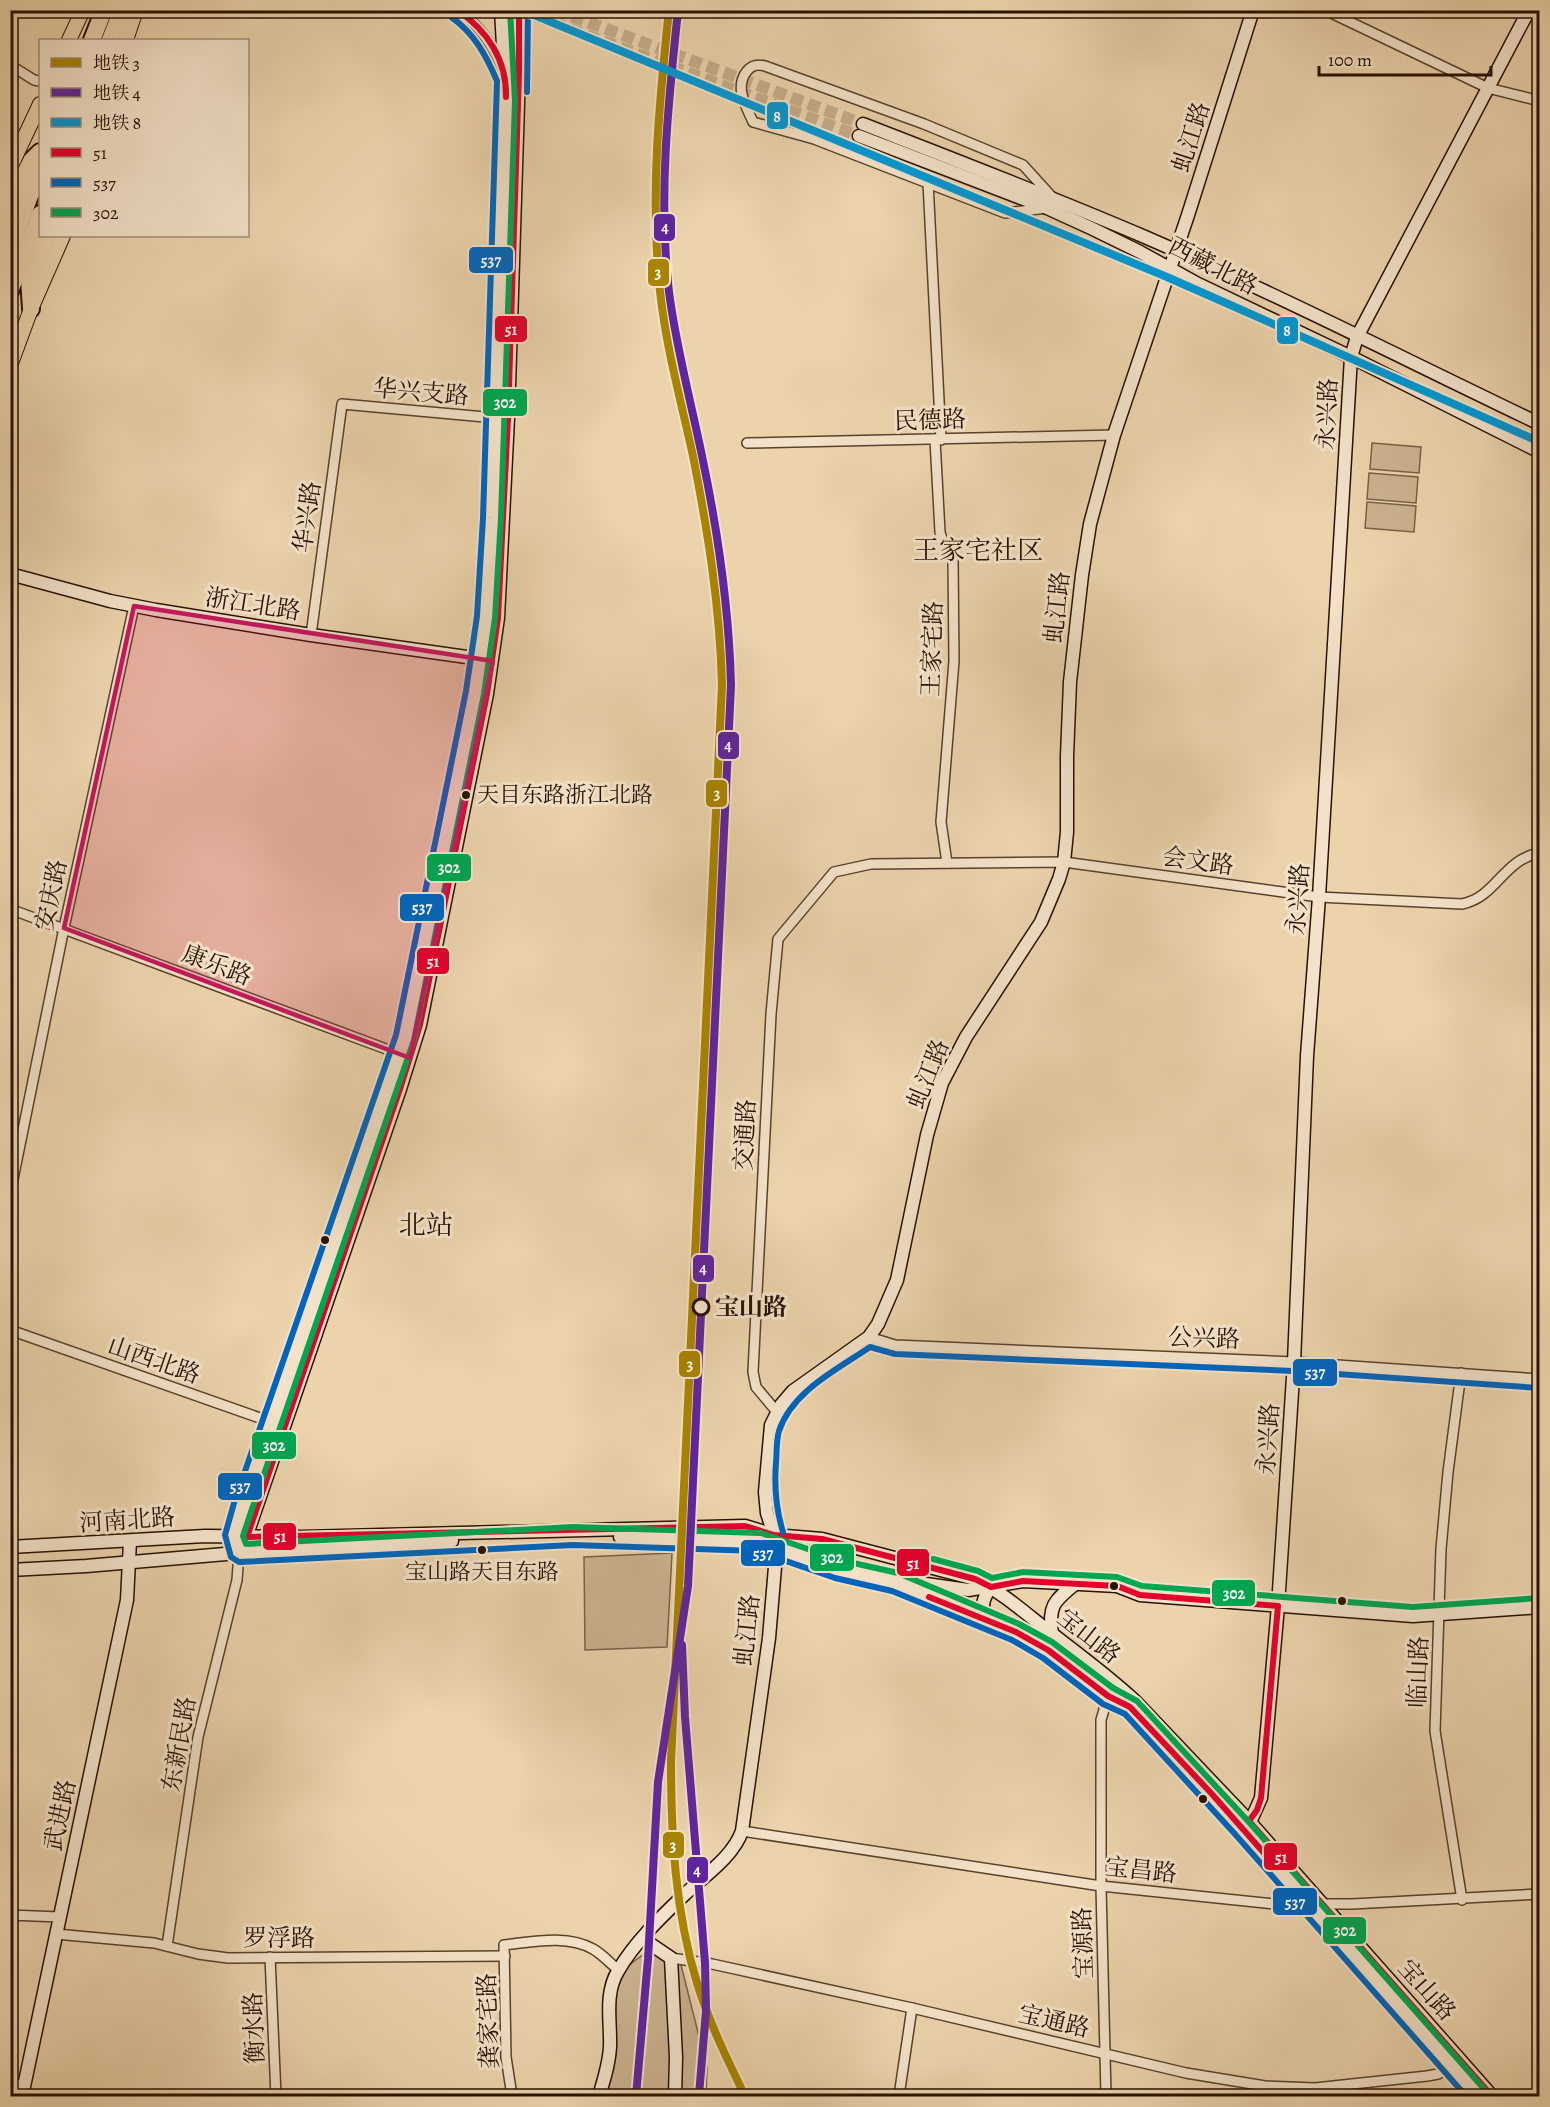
<svg xmlns="http://www.w3.org/2000/svg" width="1550" height="2107" font-family="Alegreya,'Noto Serif SC',serif">
<style>
.green{fill:#cbb28f;stroke:#796248;stroke-width:1.5}
.lines{fill:none;stroke-linecap:round;stroke-linejoin:round}
.secondary-tunnel{stroke:#c5ac8a;stroke-width:12;stroke-dasharray:12 6;stroke-linecap:butt}
.street-casing{stroke:#58422b;stroke-width:12}
.secondary-casing{stroke:#271100;stroke-width:15}
.primary-casing{stroke:#271100;stroke-width:16}
.highway-casing{stroke:#271100;stroke-width:20}
.street{stroke:#f3e2c9;stroke-width:9}
.secondary{stroke:#f3e2c9;stroke-width:12}
.primary{stroke:#ecd3ac;stroke-width:14}
.highway{stroke:#ecd3ac;stroke-width:16}
.bus-1-casing{stroke:#f3e2c9;stroke-width:10}
.bus-2-casing{stroke:#f3e2c9;stroke-width:10}
.bus-3-casing{stroke:#f3e2c9;stroke-width:10}
.bus-1{stroke:#e4002b;stroke-width:6}
.bus-2{stroke:#0065bd;stroke-width:6}
.bus-3{stroke:#00a651;stroke-width:6}
.metro-1-casing{stroke:#f3e2c9;stroke-width:12}
.metro-2-casing{stroke:#f3e2c9;stroke-width:12}
.metro-3-casing{stroke:#f3e2c9;stroke-width:12}
.metro-1{stroke:#a98400;stroke-width:8}
.metro-2{stroke:#5f259f;stroke-width:8}
.metro-3{stroke:#0298d4;stroke-width:8}
.marked{fill:#c2185b;fill-opacity:0.2;stroke:#c2185b;stroke-width:4.5;stroke-linejoin:round}
.bus-dot{fill:#271100;stroke:#f3e2c9;stroke-width:2}
.stop-dot{fill:#f3e2c9;stroke:#271100;stroke-width:3}
.labels{text-anchor:middle;dominant-baseline:central;stroke-width:6;stroke-linejoin:round;paint-order:stroke}
.bus-label{font-size:22px;fill:#271100;stroke:#f3e2c9;text-anchor:start}
.street-label{font-size:24px;fill:#271100;stroke:#f3e2c9}
.stop-label{font-size:24px;font-weight:bold;fill:#271100;stroke:#f3e2c9;text-anchor:start}
.neighbourhood-label{font-size:26px;fill:#271100;stroke:#f3e2c9}
.quarter-label{font-size:27px;fill:#271100;stroke:#f3e2c9}
.line-badge{stroke:#f3e2c9;stroke-width:2}
.badge-label{font-size:16px;text-anchor:middle;font-weight:bold;fill:#fff}
</style>
<rect width="100%" height="100%" fill="#ecd3ac"/>
<filter id="stains"><feTurbulence type="fractalNoise" baseFrequency=".00333" numOctaves="4"/><feColorMatrix values="0 0 0 0 .2 0 0 0 0 .09 0 0 0 0 .02 0 0 0 .5 -.17"/></filter>
<radialGradient id="worn" r=".72"><stop offset=".6" stop-color="#630" stop-opacity="0"/><stop offset="1" stop-color="#630" stop-opacity=".3"/></radialGradient>
<g class="green">
<path d="M1372,443L1421,447L1419,473L1370,469Z"/>
<path d="M1369,473L1418,477L1416,503L1367,499Z"/>
<path d="M1367,502L1416,506L1414,532L1365,528Z"/>
<path d="M672,1553L667,1647L585,1650L584,1557Z"/>
<path d="M649,1950L680,1961L707,2068L706,2096H603L614,1993L624,1969Z"/>
<path d="M414,2092V2096H337Z"/>
</g>
<g class="lines">
<g class="secondary-tunnel">
<path d="M519,10L859,136"/>
<path d="M555,10L863,124"/>
</g>
<defs>
<g id="street">
<path d="M456,10C479,24 492,44 502,68"/>
<path d="M1325,10L1488,88L1540,101"/>
<path d="M10,65L34,80L40,81"/>
<path d="M928,182L941,440"/>
<path d="M1047,208L1005,213L814,139L753,122C746,106 734,87 747,71C752,65 757,64 765,66L924,124L1023,165L1052,197"/>
<path d="M935,440L940,532C942,544 951,549 953,560L954,661L941,822L947,863"/>
<path d="M747,443L1114,435"/>
<path d="M311,635L342,404L496,418"/>
<path d="M10,909L405,1056"/>
<path d="M10,1194L64,928L134,606"/>
<path d="M10,1330L277,1424"/>
<path d="M869,1337L895,1345L1294,1362L1540,1379"/>
<path d="M1461,1373L1448,1472L1441,1549L1435,1731L1462,1900"/>
<path d="M777,1412L756,1387L753,1372L771,1014L778,939L834,872L871,864L1064,862L1319,897L1462,904C1497,897 1503,859 1540,853"/>
<path d="M742,1831L1101,1886L1274,1904H1352L1540,1894"/>
<path d="M10,1915L59,1917"/>
<path d="M56,1934L154,1943L198,1954L228,1958L505,1956"/>
<path d="M167,1946L198,1737L237,1580L239,1553"/>
<path d="M270,1957L276,2096"/>
<path d="M671,1958L712,1964L912,2008L1186,2073L1265,2086L1315,2088L1427,2076L1438,2074L1457,2063"/>
<path d="M10,2083L25,2086"/>
<path d="M512,2096L506,2057L504,1945C532,1942 567,1934 593,1949C602,1954 610,1963 618,1970"/>
<path d="M899,2096L912,2008"/>
<path d="M1106,2096L1101,1886V1720L1108,1696L1117,1685"/>
</g>
<g id="secondary">
<path d="M863,124C958,161 1052,197 1145,237C1279,295 1408,361 1540,424"/>
<path d="M859,136L1047,208L1093,229L1140,252L1198,284L1351,357L1540,452"/>
<path d="M10,574L110,601L156,610L311,635L488,660"/>
<path d="M620,1537L759,1542L776,1549L838,1569L895,1582L916,1592L1016,1632L1048,1650L1108,1696L1130,1707L1138,1715"/>
<path d="M236,1543L234,1536L243,1506L405,1037L475,693L486,617L492,518L506,100L501,10"/>
<path d="M244,1543L400,1089L420,1025L487,694L498,618L508,418L519,73V10"/>
<path d="M10,1547L205,1536L303,1537L745,1526L774,1535L822,1539L975,1579C1002,1592 1024,1612 1047,1630C1077,1653 1107,1675 1134,1700L1249,1821L1492,2096"/>
<path d="M10,1570L86,1566L272,1550L452,1541"/>
<path d="M900,1582L919,1583L968,1590L1023,1581L1117,1586L1140,1595L1413,1616L1540,1607"/>
<path d="M985,1619C981,1605 983,1598 991,1587"/>
<path d="M1052,1634C1048,1606 1054,1601 1075,1584"/>
<path d="M1214,1796L1307,1904L1478,2096"/>
<path d="M1241,1827L1252,1818L1261,1798L1278,1606L1294,1362L1307,1056L1319,897L1351,357L1357,337L1529,10"/>
<path d="M643,1939L671,1958L676,2057L675,2096"/>
<path d="M22,2096L127,1600L130,1541"/>
<path d="M599,2096C604,2080 609,2064 610,2047C611,2022 604,1994 618,1971C634,1943 661,1917 684,1895C704,1876 733,1857 742,1831L769,1638L775,1567L774,1535L767,1513L765,1492L771,1425L781,1405L793,1391L869,1337L878,1324L897,1280L927,1135L942,1083L966,1037L1041,922L1059,879L1064,862L1067,832V756L1070,682L1082,575L1090,524L1114,435L1188,215L1253,10"/>
</g>
<g id="primary">
<path d="M69,40L83,10"/>
<path d="M126,40L136,10"/>
<path d="M10,168L40,104"/>
<path d="M10,366L31,309L63,236"/>
</g>
<g id="highway">
<path d="M92,40L104,10"/>
<path d="M110,40L122,10"/>
<path d="M10,203L31,161L40,152"/>
<path d="M10,248L40,170"/>
<path d="M10,291L40,214"/>
<path d="M31,309L29,278L47,236"/>
</g>
</defs>
<use href="#street" class="street-casing"/>
<use href="#secondary" class="secondary-casing"/>
<use href="#primary" class="primary-casing"/>
<use href="#highway" class="highway-casing"/>
<use href="#street" class="street"/>
<use href="#secondary" class="secondary"/>
<use href="#primary" class="primary"/>
<use href="#highway" class="highway"/>
<defs>
<g id="bus-1">
<path d="M457,10C487,30 507,60 506,97"/>
<path d="M519,10V73L508,418L498,618L487,694L420,1025L400,1089L247,1537L745,1526L774,1535L822,1539L975,1579L991,1587L1023,1581L1117,1586L1140,1595L1278,1606L1261,1798L1257,1810L1249,1821L1492,2096"/>
<path d="M929,1597L1016,1632L1048,1650L1108,1696L1130,1707L1211,1793L1264,1853"/>
</g>
<g id="bus-2">
<path d="M451,17C474,33 486,55 497,81L483,518L477,616L466,691L396,1035L234,1503L225,1535L231,1557L239,1562L573,1545L757,1551L835,1578L892,1591L1012,1640L1043,1658L1103,1704L1125,1714L1234,1833L1466,2096"/>
<path d="M527,92L528,10"/>
<path d="M783,1532C776,1509 774,1487 776,1463C777,1452 776,1441 779,1431C792,1391 838,1369 870,1347L895,1354L1293,1371L1539,1388"/>
</g>
<g id="bus-3">
<path d="M510,10L515,100L501,518L495,618L484,694L414,1040L252,1509L243,1536L246,1544L573,1527L761,1533L840,1560L898,1573L1019,1624L1052,1642L1113,1688L1137,1701L1248,1821L1485,2090"/>
<path d="M933,1559L978,1571L992,1578L1023,1572L1117,1577L1142,1586L1413,1607L1539,1598"/>
</g>
</defs>
<use href="#bus-1" class="bus-1-casing"/>
<use href="#bus-2" class="bus-2-casing"/>
<use href="#bus-3" class="bus-3-casing"/>
<use href="#bus-1" class="bus-1"/>
<use href="#bus-2" class="bus-2"/>
<use href="#bus-3" class="bus-3"/>
<defs>
<path id="metro-1" d="M669,10C659,104 650,197 660,291C666,347 681,401 693,456C708,532 720,607 722,685L671,1761C671,1836 675,1911 697,1983C709,2022 727,2059 745,2096"/>
<g id="metro-2">
<path d="M682,1645L685,1717L705,1963L706,2011L699,2095"/>
<path d="M636,2096L648,1959L658,1782L688,1586L731,685C729,608 718,532 702,456C691,402 676,347 669,292C658,198 668,104 678,11"/>
</g>
<path id="metro-3" d="M522,10L1167,277L1540,442"/>
</defs>
<use href="#metro-1" class="metro-1-casing"/>
<use href="#metro-2" class="metro-2-casing"/>
<use href="#metro-3" class="metro-3-casing"/>
<use href="#metro-1" class="metro-1"/>
<use href="#metro-2" class="metro-2"/>
<use href="#metro-3" class="metro-3"/>
</g>
<path class="marked" d="M134,606L493,661L410,1058L64,928Z"/>
<g class="bus-dot">
<circle cx="466" cy="795" r="5"/>
<circle cx="325" cy="1240" r="5"/>
<circle cx="482" cy="1550" r="5"/>
<circle cx="1114" cy="1586" r="5"/>
<circle cx="1342" cy="1601" r="5"/>
<circle cx="1203" cy="1799" r="5"/>
</g>
<circle class="stop-dot" cx="701" cy="1307" r="8"/>
<g class="labels">
<g class="bus-label">
<text x="477" y="795">天目东路浙江北路</text>
<text x="482" y="1572" text-anchor="middle">宝山路天目东路</text>
</g>
<g class="street-label">
<text transform="translate(1191 137) rotate(-72)">虬江路</text>
<text transform="translate(1213 266) rotate(27)">西藏北路</text>
<text transform="translate(421 392) rotate(5)">华兴支路</text>
<text transform="translate(1327 414) rotate(-87)">永兴路</text>
<text transform="translate(930 420) rotate(-2)">民德路</text>
<text transform="translate(307 517) rotate(-82)">华兴路</text>
<text transform="translate(253 604) rotate(9)">浙江北路</text>
<text transform="translate(1057 607) rotate(-84)">虬江路</text>
<text transform="translate(932 649) rotate(-88)">王家宅路</text>
<text transform="translate(1198 861) rotate(8)">会文路</text>
<text transform="translate(51 895) rotate(-78)">安庆路</text>
<text transform="translate(1298 899) rotate(-86)">永兴路</text>
<text transform="translate(217 965) rotate(21)">康乐路</text>
<text transform="translate(928 1074) rotate(-68)">虬江路</text>
<text transform="translate(745 1135) rotate(-87)">交通路</text>
<text transform="translate(1204 1338) rotate(2)">公兴路</text>
<text transform="translate(154 1360) rotate(19)">山西北路</text>
<text transform="translate(1268 1439) rotate(-86)">永兴路</text>
<text transform="translate(127 1520) rotate(-4)">河南北路</text>
<text transform="translate(747 1630) rotate(-84)">虬江路</text>
<text transform="translate(1089 1636) rotate(38)">宝山路</text>
<text transform="translate(1418 1672) rotate(-88)">临山路</text>
<text transform="translate(179 1744) rotate(-80)">东新民路</text>
<text transform="translate(60 1815) rotate(-78)">武进路</text>
<text transform="translate(1141 1870) rotate(6)">宝昌路</text>
<text x="279" y="1938">罗浮路</text>
<text transform="translate(1083 1943) rotate(-92)">宝源路</text>
<text transform="translate(1427 1990) rotate(48)">宝山路</text>
<text transform="translate(488 2021) rotate(-92)">龚家宅路</text>
<text transform="translate(1054 2021) rotate(13)">宝通路</text>
<text transform="translate(254 2028) rotate(-92)">衡水路</text>
</g>
<g class="stop-label">
<text x="715" y="1307">宝山路</text>
</g>
<g class="neighbourhood-label">
<text x="978" y="550">王家宅社区</text>
</g>
<g class="quarter-label">
<text x="426" y="1225">北站</text>
</g>
</g>
<g class="line-badge">
<rect x="766" y="101" width="23" height="29" rx="6" fill="#0298d4"/>
<rect x="653" y="213" width="23" height="29" rx="6" fill="#5f259f"/>
<rect x="468" y="246" width="46" height="28" rx="6" fill="#0065bd"/>
<rect x="647" y="258" width="23" height="29" rx="6" fill="#a98400"/>
<rect x="494" y="315" width="34" height="28" rx="6" fill="#e4002b"/>
<rect x="1276" y="316" width="23" height="29" rx="6" fill="#0298d4"/>
<rect x="482" y="388" width="46" height="29" rx="6" fill="#00a651"/>
<rect x="717" y="731" width="23" height="29" rx="6" fill="#5f259f"/>
<rect x="705" y="779" width="23" height="29" rx="6" fill="#a98400"/>
<rect x="426" y="853" width="46" height="29" rx="6" fill="#00a651"/>
<rect x="399" y="893" width="46" height="29" rx="6" fill="#0065bd"/>
<rect x="416" y="947" width="34" height="28" rx="6" fill="#e4002b"/>
<rect x="692" y="1254" width="23" height="29" rx="6" fill="#5f259f"/>
<rect x="678" y="1350" width="23" height="28" rx="6" fill="#a98400"/>
<rect x="1292" y="1358" width="46" height="29" rx="6" fill="#0065bd"/>
<rect x="251" y="1431" width="46" height="29" rx="6" fill="#00a651"/>
<rect x="217" y="1472" width="46" height="29" rx="6" fill="#0065bd"/>
<rect x="262" y="1522" width="35" height="29" rx="6" fill="#e4002b"/>
<rect x="740" y="1539" width="46" height="28" rx="6" fill="#0065bd"/>
<rect x="809" y="1543" width="46" height="29" rx="6" fill="#00a651"/>
<rect x="896" y="1548" width="34" height="29" rx="6" fill="#e4002b"/>
<rect x="1211" y="1579" width="45" height="28" rx="6" fill="#00a651"/>
<rect x="662" y="1831" width="23" height="28" rx="6" fill="#a98400"/>
<rect x="1263" y="1842" width="35" height="29" rx="6" fill="#e4002b"/>
<rect x="686" y="1856" width="23" height="28" rx="6" fill="#5f259f"/>
<rect x="1272" y="1887" width="46" height="29" rx="6" fill="#0065bd"/>
<rect x="1322" y="1916" width="45" height="29" rx="6" fill="#00a651"/>
</g>
<g class="badge-label">
<text x="777" y="122">8</text>
<text x="665" y="233">4</text>
<text x="491" y="266">537</text>
<text x="658" y="278">3</text>
<text x="511" y="335">51</text>
<text x="1287" y="336">8</text>
<text x="505" y="408">302</text>
<text x="728" y="751">4</text>
<text x="717" y="799">3</text>
<text x="449" y="873">302</text>
<text x="422" y="913">537</text>
<text x="433" y="967">51</text>
<text x="703" y="1274">4</text>
<text x="690" y="1370">3</text>
<text x="1315" y="1378">537</text>
<text x="274" y="1451">302</text>
<text x="240" y="1492">537</text>
<text x="280" y="1542">51</text>
<text x="763" y="1559">537</text>
<text x="832" y="1563">302</text>
<text x="913" y="1569">51</text>
<text x="1234" y="1599">302</text>
<text x="673" y="1851">3</text>
<text x="1281" y="1863">51</text>
<text x="697" y="1876">4</text>
<text x="1295" y="1908">537</text>
<text x="1345" y="1936">302</text>
</g>
<rect width="1550" height="2107" fill="none" stroke="#ecd3ac" stroke-width="36"/>
<rect x="12" y="12" width="1526" height="2083" fill="none" stroke="#271100" stroke-width="3"/>
<rect x="18" y="18" width="1514" height="2071" fill="none" stroke="#271100" stroke-width="1.5"/>
<rect x="39" y="39" width="210" height="198" fill="#f3e2c9" stroke="#a18e79" stroke-width="1.5"/>
<rect x="51" y="58" width="30" height="9" fill="#a98400" stroke="#a18e79" stroke-width="1.5"/>
<text x="93" y="69" font-size="18" fill="#271100">地铁 3</text>
<rect x="51" y="88" width="30" height="9" fill="#5f259f" stroke="#a18e79" stroke-width="1.5"/>
<text x="93" y="99" font-size="18" fill="#271100">地铁 4</text>
<rect x="51" y="118" width="30" height="9" fill="#0298d4" stroke="#a18e79" stroke-width="1.5"/>
<text x="93" y="129" font-size="18" fill="#271100">地铁 8</text>
<rect x="51" y="148" width="30" height="9" fill="#e4002b" stroke="#a18e79" stroke-width="1.5"/>
<text x="93" y="159" font-size="18" fill="#271100">51</text>
<rect x="51" y="178" width="30" height="9" fill="#0065bd" stroke="#a18e79" stroke-width="1.5"/>
<text x="93" y="189" font-size="18" fill="#271100">537</text>
<rect x="51" y="208" width="30" height="9" fill="#00a651" stroke="#a18e79" stroke-width="1.5"/>
<text x="93" y="219" font-size="18" fill="#271100">302</text>
<path d="M1319 66v9h172v-9" fill="none" stroke="#271100" stroke-width="3"/>
<text x="1328" y="66" font-size="18" fill="#271100" stroke="#f3e2c9" stroke-width="4.5" paint-order="stroke">100 m</text>
<rect width="100%" height="100%" filter="url(#stains)"/>
<rect width="100%" height="100%" fill="url(#worn)"/>
</svg>
